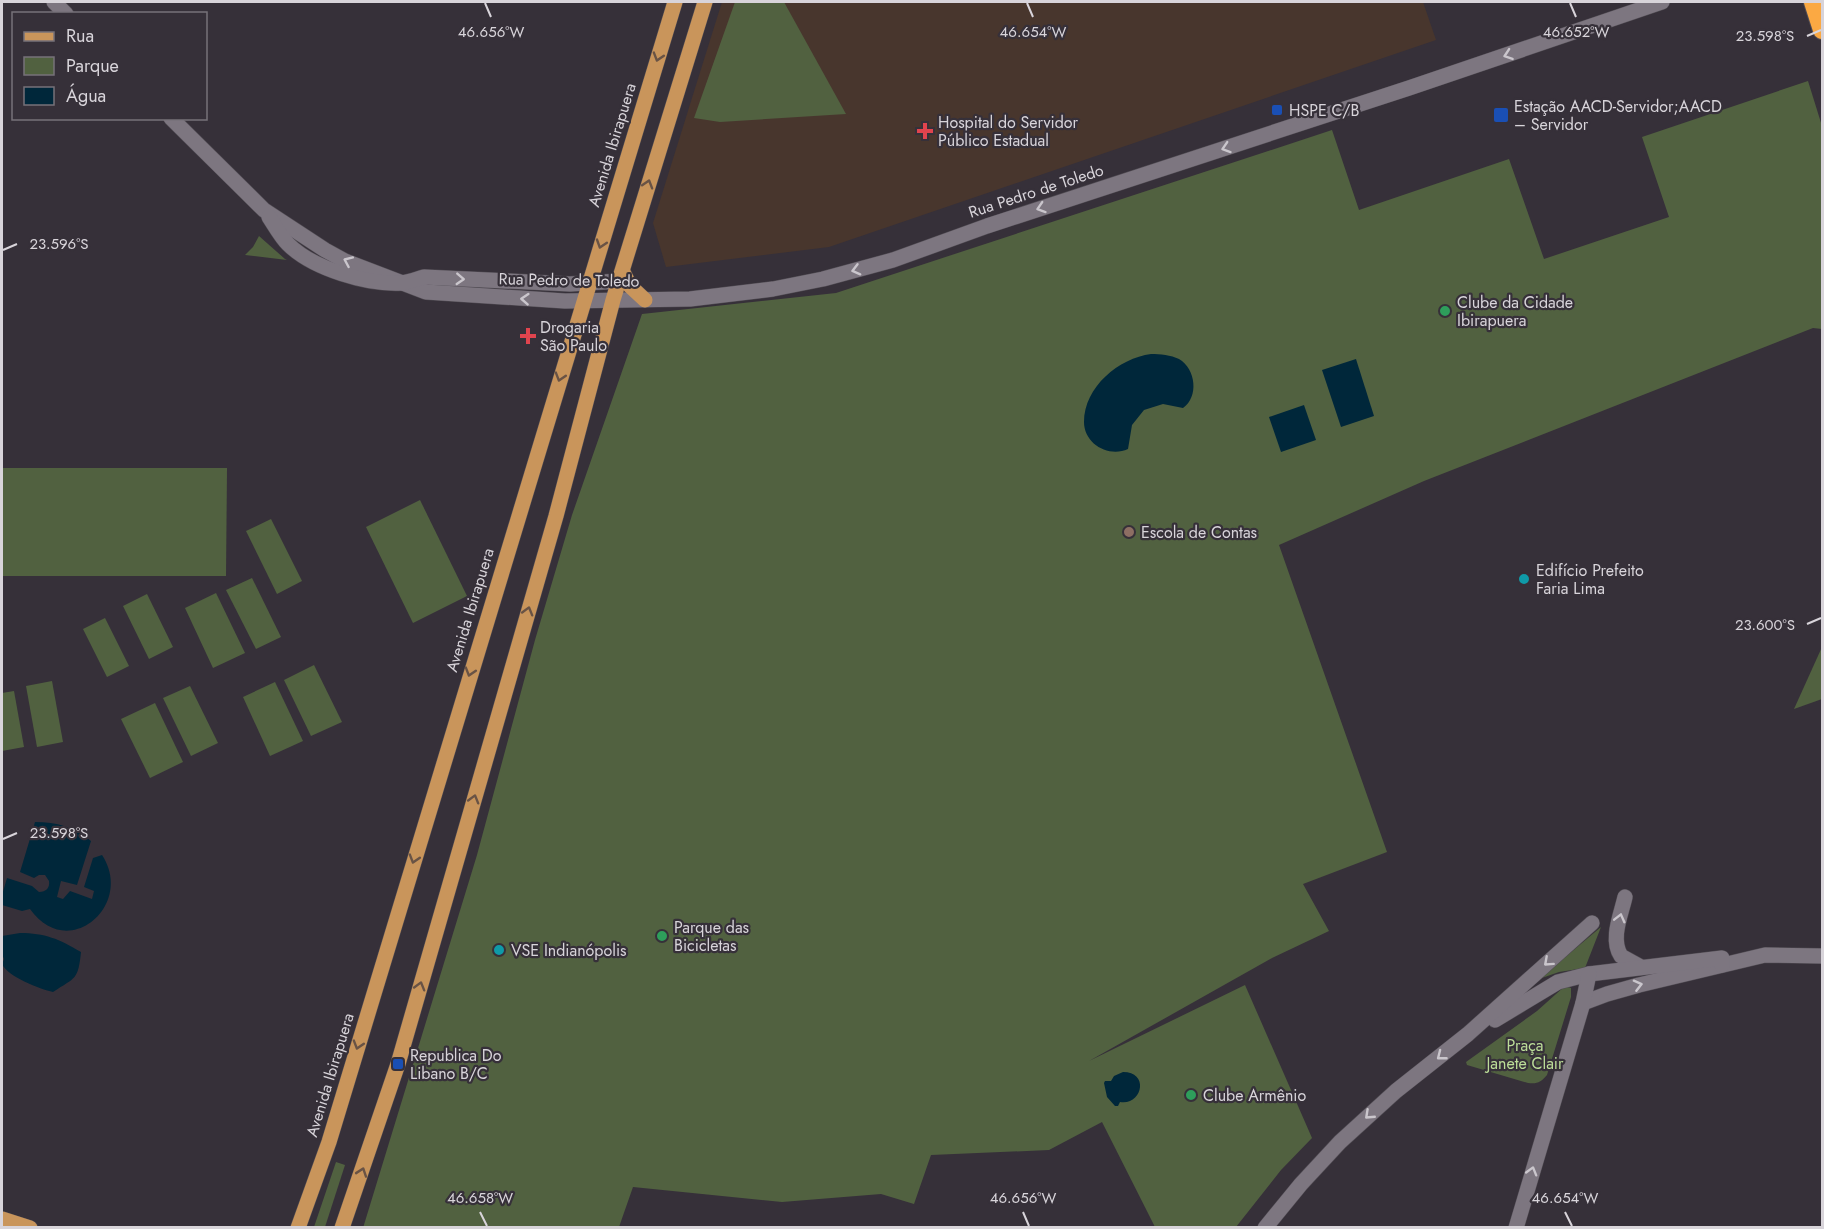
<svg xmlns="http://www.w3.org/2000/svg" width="1824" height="1229" font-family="Jost,sans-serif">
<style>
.medical{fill:#48362d}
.green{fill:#516140}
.water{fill:#00273a}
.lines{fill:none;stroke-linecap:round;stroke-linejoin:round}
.minor-casing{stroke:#524d54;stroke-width:16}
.major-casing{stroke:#524d54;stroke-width:16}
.highway-casing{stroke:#524d54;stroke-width:20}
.minor{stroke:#7d7680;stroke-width:15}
.major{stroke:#c9955b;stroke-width:15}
.highway{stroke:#fba943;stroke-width:18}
.oneway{stroke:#cac6cc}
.oneway2{stroke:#695345}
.ticks{fill:none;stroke:#d8d4da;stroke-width:2}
.transit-dot{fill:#1a4fb4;stroke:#363039;stroke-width:2}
.health-dot{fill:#e0444e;stroke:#363039;stroke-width:2}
.leisure-dot{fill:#2e9e5b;stroke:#363039;stroke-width:2}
.education-dot{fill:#8d6e63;stroke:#363039;stroke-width:2}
.culture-dot{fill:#0f9aa8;stroke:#363039;stroke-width:2}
.labels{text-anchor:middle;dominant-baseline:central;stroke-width:4.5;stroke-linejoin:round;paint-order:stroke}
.poi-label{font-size:16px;fill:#d8d4da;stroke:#363039;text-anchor:start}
.street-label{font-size:16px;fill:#d8d4da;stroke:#363039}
.park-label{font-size:16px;fill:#bcde98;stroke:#363039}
.ticks-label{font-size:15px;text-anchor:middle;fill:#d8d4da;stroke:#363039;stroke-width:4.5;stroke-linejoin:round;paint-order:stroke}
</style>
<rect width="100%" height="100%" fill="#363039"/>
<path class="medical" d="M722,2H1423L1436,40L829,247L666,267L653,223Z"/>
<g class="green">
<path d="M735,2H784L846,114L720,122L694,118Z"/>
<path d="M1808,81L1822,126V329L1813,328L1424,481L1279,545L1387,852L1303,884L1329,931L1272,958L1089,1061L1245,985L1312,1138L1281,1170L1236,1227H1155L1102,1122L1049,1150L931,1155L914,1204L881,1194L782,1202L633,1187L619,1227L363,1228L477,855L535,640L572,515L642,314L836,293L1332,130L1359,210L1509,159L1544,259L1669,217L1642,137Z"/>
<path d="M259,236L285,259L287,260L245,255L253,247Z"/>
<path d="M2,468H227L226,576H2Z"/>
<path d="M420,500L467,596L413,623L366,527Z"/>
<path d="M271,519L302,581L277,594L246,531Z"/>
<path d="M252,578L281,637L256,649L226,590Z"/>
<path d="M216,593L245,653L213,668L185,608Z"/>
<path d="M147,594L173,647L149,659L123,606Z"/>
<path d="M105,618L129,666L107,677L83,629Z"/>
<path d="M1822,647V699L1794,709Z"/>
<path d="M314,665L342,722L311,736L284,680Z"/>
<path d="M52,681L63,742L37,747L26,686Z"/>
<path d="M275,682L303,741L270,756L243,697Z"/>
<path d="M190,686L218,743L191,756L163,698Z"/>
<path d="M14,691L24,747L2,751V693Z"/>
<path d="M155,703L183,762L150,778L121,719Z"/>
<path d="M1601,927L1585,968L1559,972L1539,979Z"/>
<path d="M1565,986L1571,988V997L1547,1075C1541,1082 1538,1084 1528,1083L1467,1065L1466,1062L1537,1011Z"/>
<path d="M336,1162L345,1165L325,1227H314Z"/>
</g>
<g class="water">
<path d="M1151,354C1160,354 1171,355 1179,359C1196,369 1199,397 1183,408L1163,404L1144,410L1132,425L1128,449C1109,458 1084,444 1084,422C1084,387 1119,358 1151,354Z"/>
<path d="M1356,359L1374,416L1341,427L1322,370Z"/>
<path d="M1304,405L1316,440L1281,452L1269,417Z"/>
<path d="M35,822C57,822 74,827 91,841L77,885L61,881L57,897L63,899L70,891L92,899L94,891L84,887L93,858L102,855C135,905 68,963 30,909L22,911L2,905V895L7,878L32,886L39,892C46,892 50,888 49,881L45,875H39L34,878L20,872Z"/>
<path d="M20,933C45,933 59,939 81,952C78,980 76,977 53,992C40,989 8,977 2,964L4,959L2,954V936Z"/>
<path d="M1123,1072C1150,1072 1142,1106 1120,1102L1118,1106H1115L1107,1097L1104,1083L1105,1081H1111L1114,1076Z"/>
</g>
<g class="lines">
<defs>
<g id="minor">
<path d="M54,2L66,14"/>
<path d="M171,118L264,210L325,250L345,261L426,292L565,301L690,299L773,289L823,279L893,260L987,226L1409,88L1662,2"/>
<path d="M269,217C275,226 281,237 288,244C313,269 368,285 402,283C409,282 417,279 424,277L570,284L620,281"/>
<path d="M1625,897C1621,915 1610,939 1621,956L1641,967"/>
<path d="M1583,1003L1607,994L1639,985L1765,955L1822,956"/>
<path d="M1495,1020L1558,982L1589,974L1722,958V965"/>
<path d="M1265,1228L1301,1184L1340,1142L1396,1091L1468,1034L1592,923"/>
<path d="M1516,1228L1583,1003L1589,974"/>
</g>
<g id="major">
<path d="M623,272L630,286L645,300"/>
<path d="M2,1219L30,1228"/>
<path d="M298,1228L329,1142L675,2"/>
<path d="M342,1228L398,1064L556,516L613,300L705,2"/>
</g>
<path id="highway" d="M1813,2L1822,30"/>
</defs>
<use href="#minor" class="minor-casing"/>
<use href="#major" class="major-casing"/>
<use href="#highway" class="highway-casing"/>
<use href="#minor" class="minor"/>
<use href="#major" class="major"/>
<use href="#highway" class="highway"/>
</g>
<defs><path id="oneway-chevron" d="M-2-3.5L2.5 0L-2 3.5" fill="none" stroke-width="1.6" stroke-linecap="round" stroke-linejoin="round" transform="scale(1.5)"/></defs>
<g class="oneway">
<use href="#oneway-chevron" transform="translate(1508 55) rotate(161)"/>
<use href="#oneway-chevron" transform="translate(1226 148) rotate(162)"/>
<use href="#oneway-chevron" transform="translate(1041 208) rotate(162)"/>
<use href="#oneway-chevron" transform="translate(348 261) rotate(-156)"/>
<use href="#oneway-chevron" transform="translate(856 270) rotate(165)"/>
<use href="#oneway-chevron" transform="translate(460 279) rotate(3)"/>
<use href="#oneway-chevron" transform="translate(525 299) rotate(-176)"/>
<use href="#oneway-chevron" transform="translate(1620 918) rotate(-76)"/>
<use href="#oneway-chevron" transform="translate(1548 962) rotate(138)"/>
<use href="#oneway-chevron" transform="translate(1638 985) rotate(-14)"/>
<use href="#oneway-chevron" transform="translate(1441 1056) rotate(142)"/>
<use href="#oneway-chevron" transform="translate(1369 1115) rotate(137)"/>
<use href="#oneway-chevron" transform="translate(1532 1171) rotate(-74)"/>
</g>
<g class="oneway2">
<use href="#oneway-chevron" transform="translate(658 57) rotate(107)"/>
<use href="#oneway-chevron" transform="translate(648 184) rotate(-73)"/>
<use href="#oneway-chevron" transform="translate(601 244) rotate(108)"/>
<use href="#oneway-chevron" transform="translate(560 377) rotate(107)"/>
<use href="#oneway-chevron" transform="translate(528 611) rotate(-74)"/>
<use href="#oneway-chevron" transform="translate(470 672) rotate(107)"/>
<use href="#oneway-chevron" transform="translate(474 799) rotate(-74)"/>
<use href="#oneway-chevron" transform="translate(414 859) rotate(107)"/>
<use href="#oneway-chevron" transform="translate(420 986) rotate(-74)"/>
<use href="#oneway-chevron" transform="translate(358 1045) rotate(107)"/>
<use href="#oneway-chevron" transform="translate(362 1172) rotate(-71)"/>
</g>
<path class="ticks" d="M485,3L491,17M1027,3L1033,17M1570,3L1576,17M1807,36L1821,30M3,250L17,244M1807,624L1821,618M3,839L17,833M480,1212L487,1226M1023,1212L1029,1226M1565,1212L1572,1226"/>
<g class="transit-dot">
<rect x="1271" y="104" width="12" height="12" rx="3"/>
<rect x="1493" y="107" width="16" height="16" rx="3"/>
<rect x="392" y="1058" width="12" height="12" rx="3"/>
</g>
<g class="health-dot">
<path d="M922 122h6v6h6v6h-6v6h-6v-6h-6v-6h6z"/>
<path d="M525 327h6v6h6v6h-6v6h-6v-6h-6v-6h6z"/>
</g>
<g class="leisure-dot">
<circle cx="1445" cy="311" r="6"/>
<circle cx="662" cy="936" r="6"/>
<circle cx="1191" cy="1095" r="6"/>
</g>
<circle class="education-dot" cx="1129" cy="532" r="6"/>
<g class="culture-dot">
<circle cx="1524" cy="579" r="6"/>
<circle cx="499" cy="950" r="6"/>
</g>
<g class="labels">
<g class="poi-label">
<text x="1514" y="106">Estação AACD-Servidor;AACD<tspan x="1514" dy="18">– Servidor</tspan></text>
<text x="1289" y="110">HSPE C/B</text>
<text x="938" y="122">Hospital do Servidor<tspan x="938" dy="18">Público Estadual</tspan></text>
<text x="1457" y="302">Clube da Cidade<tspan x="1457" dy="18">Ibirapuera</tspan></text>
<text x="540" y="327">Drogaria<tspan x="540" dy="18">São Paulo</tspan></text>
<text x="1141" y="532">Escola de Contas</text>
<text x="1536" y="570">Edifício Prefeito<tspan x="1536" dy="18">Faria Lima</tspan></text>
<text x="674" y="927">Parque das<tspan x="674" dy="18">Bicicletas</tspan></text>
<text x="511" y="950">VSE Indianópolis</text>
<text x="410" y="1055">Republica Do<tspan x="410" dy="18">Libano B/C</tspan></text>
<text x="1203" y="1095">Clube Armênio</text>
</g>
<g class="street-label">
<text transform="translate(612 145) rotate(-73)">Avenida Ibirapuera</text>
<text transform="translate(1036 191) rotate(-18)">Rua Pedro de Toledo</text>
<text transform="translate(569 280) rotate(1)">Rua Pedro de Toledo</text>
<text transform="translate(470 610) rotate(-73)">Avenida Ibirapuera</text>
<text transform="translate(330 1075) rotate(-73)">Avenida Ibirapuera</text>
</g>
<g class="park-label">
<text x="1525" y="1045">Praça<tspan x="1525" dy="18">Janete Clair</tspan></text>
</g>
</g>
<g class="ticks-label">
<text x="491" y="37">46.656°W</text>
<text x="1033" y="37">46.654°W</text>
<text x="1576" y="37">46.652°W</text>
<text x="1765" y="41">23.598°S</text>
<text x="59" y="249">23.596°S</text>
<text x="1765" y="630">23.600°S</text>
<text x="59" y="838">23.598°S</text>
<text x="480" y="1203">46.658°W</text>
<text x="1023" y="1203">46.656°W</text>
<text x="1565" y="1203">46.654°W</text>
</g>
<rect width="1824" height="1229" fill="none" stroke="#d8d4da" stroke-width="6"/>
<rect x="12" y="12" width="195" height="108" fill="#363039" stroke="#777279" stroke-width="1.5"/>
<rect x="24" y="32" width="30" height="9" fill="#c9955b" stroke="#777279" stroke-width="1.5"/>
<text x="66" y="42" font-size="18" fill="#d8d4da">Rua</text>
<rect x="24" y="57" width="30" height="18" fill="#516140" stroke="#777279" stroke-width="1.5"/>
<text x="66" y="72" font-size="18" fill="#d8d4da">Parque</text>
<rect x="24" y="87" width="30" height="18" fill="#00273a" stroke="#777279" stroke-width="1.5"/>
<text x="66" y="102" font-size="18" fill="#d8d4da">Água</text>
</svg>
